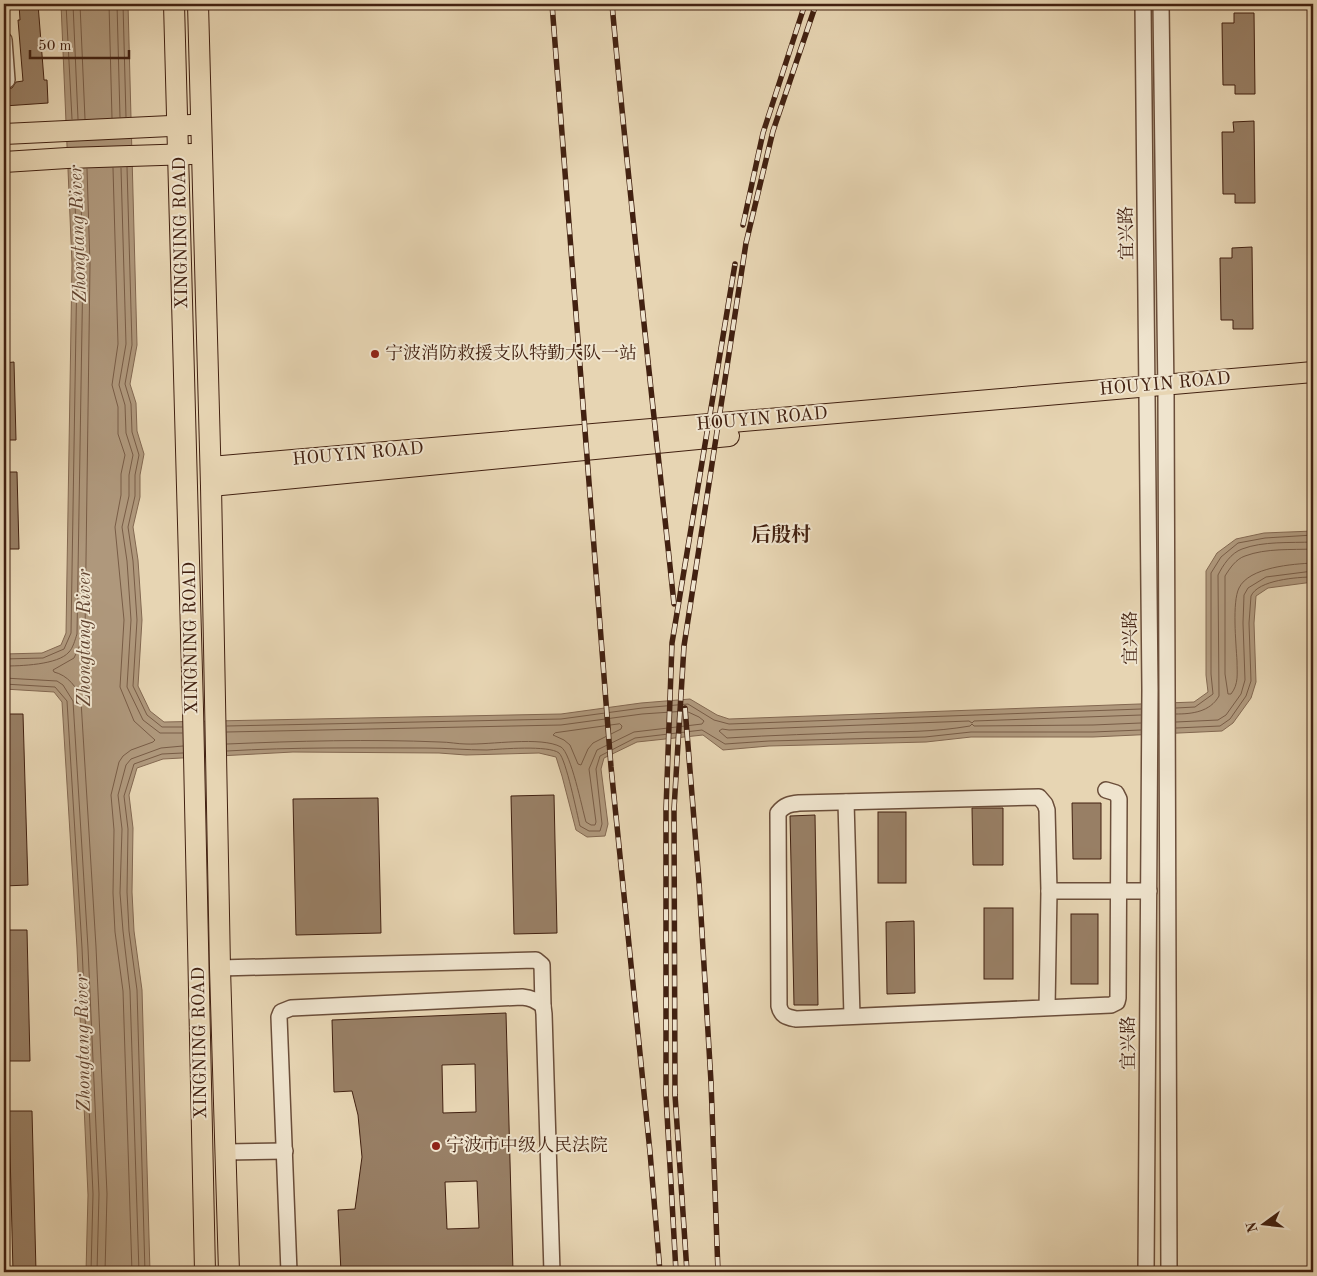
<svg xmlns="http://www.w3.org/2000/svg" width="1317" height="1276" font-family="'Old Standard TT','Noto Serif SC',serif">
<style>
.water{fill:#af987c;stroke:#836851}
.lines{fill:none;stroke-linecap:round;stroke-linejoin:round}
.shore{stroke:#785c46;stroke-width:1}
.building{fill:#987f65;stroke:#422111;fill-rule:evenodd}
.minor-casing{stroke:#6b4e3a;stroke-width:18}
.major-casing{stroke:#422111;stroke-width:22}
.minor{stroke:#efe4ce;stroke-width:15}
.major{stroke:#e7d5b3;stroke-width:20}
.rail-casing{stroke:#422111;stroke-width:5.5}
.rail{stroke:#efe4ce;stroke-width:4;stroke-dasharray:11;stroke-linecap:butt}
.poi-dot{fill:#8f2418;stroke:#efe4ce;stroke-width:2}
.labels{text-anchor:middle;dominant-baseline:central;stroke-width:4;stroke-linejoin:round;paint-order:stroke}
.street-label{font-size:18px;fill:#422111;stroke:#efe4ce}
.poi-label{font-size:18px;fill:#422111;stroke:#efe4ce;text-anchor:start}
.water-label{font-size:19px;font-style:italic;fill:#634531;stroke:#efe4ce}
.quarter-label{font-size:20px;font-weight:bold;fill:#422111;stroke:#efe4ce}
</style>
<rect width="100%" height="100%" fill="#e7d5b3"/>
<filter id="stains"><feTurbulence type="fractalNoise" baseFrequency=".004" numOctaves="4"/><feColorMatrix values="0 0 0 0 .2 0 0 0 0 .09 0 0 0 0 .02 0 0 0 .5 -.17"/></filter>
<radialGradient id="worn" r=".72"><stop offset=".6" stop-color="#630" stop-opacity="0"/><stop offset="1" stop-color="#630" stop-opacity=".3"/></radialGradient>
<path class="water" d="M61,4H128L137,345L130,384L136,403L137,431L144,454L140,475V497L133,527L138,560L142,620L138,686L150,711L164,722L561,714L641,703L690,699L717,715L729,719L1194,702L1208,692L1206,675V571L1217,553L1236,539L1264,533L1313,531V582L1268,588L1256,596L1254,623L1256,682L1251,698L1233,723L1222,731L1093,737H971L926,742L769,746L723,750L703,735L637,742L604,758L601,769L608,824L605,836L587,837L576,830L562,776L556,757L539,753L466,755L439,753L293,752L163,759L137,768L129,795L133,828L132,892L134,931L142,990L150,1272H86L88,1195L77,948L62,702L54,692L4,689V654L42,653L61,645L66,633L72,264Z"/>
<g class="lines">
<g class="shore">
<path d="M66,4L72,119"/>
<path d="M73,4L78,119"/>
<path d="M80,4L85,119"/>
<path d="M109,4L112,118"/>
<path d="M117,4L120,117"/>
<path d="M123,4L126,117"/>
<path d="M127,167L132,345L125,384L131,404L132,432L139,455L135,475V496L128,527L133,561L137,620L133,686L147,715L162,727H182"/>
<path d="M113,168L118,344L112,385L118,407V434L125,455L121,474V495L115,527L124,620L120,687L134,721L155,740L153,742L131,750L123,756L119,762L111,795L114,830L113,893L115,932L123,991L132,1272"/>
<path d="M121,168L126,344L119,385L125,405L126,433L133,455L129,475V496L122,527L127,561L131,620L127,687L143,720L160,733H182"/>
<path d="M87,169L90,264L85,634L74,658L53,670L54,672C67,675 78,687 81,701L96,947L107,1194L105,1272"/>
<path d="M1313,549C1292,550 1266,548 1245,556C1236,559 1230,568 1225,576V674L1228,694H1231C1239,684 1237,673 1237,661C1236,643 1232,602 1239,588C1249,567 1293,564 1313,563"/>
<path d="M4,659L43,658L64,649L71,633L77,264L74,169"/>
<path d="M4,666C20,666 58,665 69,652C73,648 75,640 77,634L83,264L80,169"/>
<path d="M4,678L57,681L63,685L73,701L88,948L99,1194L97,1272"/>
<path d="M4,684L55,687L67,701L82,948L93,1194L91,1272"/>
<path d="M1176,708L1195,707L1213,694L1211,674V573L1221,557L1238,543L1265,538L1313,535"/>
<path d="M1176,714C1192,714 1210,712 1219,696L1218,575C1223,565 1231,553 1242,549C1263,541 1290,543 1313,542"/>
<path d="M1176,722L1218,720L1226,715L1241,694L1245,680L1243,623L1244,595L1248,588L1266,577L1313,571"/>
<path d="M1141,723L1093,725L974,726L972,724L970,726C935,732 901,732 866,732C820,734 773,735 727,738L719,731L722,729L729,730L969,721L972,723L974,721L1141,715"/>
<path d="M620,724L622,726L621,729L593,743L588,749L581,765L578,764L570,745L564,740L553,735L555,733Z"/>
<path d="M227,726L561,719L642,708L688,704L714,720L729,724L1141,709"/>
<path d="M1176,728L1220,726L1230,719L1246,696L1251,681L1249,623L1251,596C1258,580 1297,577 1313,577"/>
<path d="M227,732L561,725L642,714L686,711L699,717L704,721L702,724L634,732L597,750L589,769L596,822L595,825H591L586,822C582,808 571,753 561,747C541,736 490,745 466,744C458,744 449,742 440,742C370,739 297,741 227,744"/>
<path d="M227,751C293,747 359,748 426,748C446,748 466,750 487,750C501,749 549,745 559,753C566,759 577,814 580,826L589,831H600L602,824L596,769L600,756L635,738L702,730L725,744L769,741L925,737L971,732H1093L1141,730"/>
<path d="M139,1272L130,991L123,931L120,893L122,829L118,795L126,765L131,759L161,748L183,746"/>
<path d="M145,1272L137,990L129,931L127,892L128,829L124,796L134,764L162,754L183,753"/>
</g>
</g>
<g class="building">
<path d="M19,4H38L44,80H47L48,103L4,106V89L12,88L16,82L23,81L18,20H20Z"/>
<path d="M1234,13H1254L1255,94H1235V85H1223L1222,23H1234Z"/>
<path d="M1254,121L1255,203H1235V194H1223L1222,132H1234L1233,122Z"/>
<path d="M1252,247L1253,329H1233V320H1221L1220,258H1232V248Z"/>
<path d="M14,362L16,440H4V363Z"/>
<path d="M4,472H17L19,549H4Z"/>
<path d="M4,714H23L28,885L4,886Z"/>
<path d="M554,795L557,933L514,934L511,796Z"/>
<path d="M378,798L381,933L296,935L293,799Z"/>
<path d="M1072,803H1101V859H1073Z"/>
<path d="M972,808H1003V865H973Z"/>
<rect x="878" y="812" width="28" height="71"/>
<path d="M815,815L818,1005H794L790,816Z"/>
<rect x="984" y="908" width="29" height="71"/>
<rect x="1071" y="914" width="27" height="70"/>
<path d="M914,921L915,993L887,994L886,922Z"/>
<path d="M4,930H27L30,1061H7Z"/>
<path d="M506,1013L513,1272H341L338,1210L355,1209L362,1157L358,1115L352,1091L334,1092L332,1020ZM475,1064L476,1112L443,1113L442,1065ZM477,1181L479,1228L447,1229L445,1182Z"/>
<path d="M9,1111H32L36,1272H13Z"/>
</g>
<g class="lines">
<defs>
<g id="minor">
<path d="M1143,4L1150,690L1146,1272"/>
<path d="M1161,4L1166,394L1169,1272"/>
<path d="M4,40L7,80"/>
<path d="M846,802L852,1016"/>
<path d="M1049,891H1149"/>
<path d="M220,968L536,960L542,965L543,1006"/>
<path d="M1047,1008L1049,891L1047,810L1045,804L1039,797L799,803C790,804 784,805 778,813L779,1006C781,1016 787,1017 796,1019L1111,1005L1117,1002L1118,998L1119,799L1116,793L1106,790"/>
<path d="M226,1152L285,1151"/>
<path d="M289,1272L279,1017L281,1012L291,1008L522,997C531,998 536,1000 543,1006L544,1014L552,1272"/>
</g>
<g id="major">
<path d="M174,4L193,709L205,1272"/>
<path d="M198,4L211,486L220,968L229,1272"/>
<path d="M4,134L191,125"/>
<path d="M4,162L67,158L192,154"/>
<path d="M211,467L1313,372"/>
<path d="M211,486L729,436"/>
</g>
</defs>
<use href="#minor" class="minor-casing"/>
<use href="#major" class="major-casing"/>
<use href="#minor" class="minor"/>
<use href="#major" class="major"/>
<defs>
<g id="rail">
<path d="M552,4L611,767L650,1152L660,1272"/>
<path d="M612,4C630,204 653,404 674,604"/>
<path d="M743,225L763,133L805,4"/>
<path d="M685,708L699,882L711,1082L718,1272"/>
<path d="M676,1272L666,1096V809L672,643L735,264"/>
<path d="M687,1272L675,1095L674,809L684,646L746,243L773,131L816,4"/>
</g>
</defs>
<use href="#rail" class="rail-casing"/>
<use href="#rail" class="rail"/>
</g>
<g class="poi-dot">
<circle cx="375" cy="354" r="5"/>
<circle cx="436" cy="1146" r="5"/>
</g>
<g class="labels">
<g class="street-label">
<text transform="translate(181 233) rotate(-91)">XINGNING ROAD</text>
<text transform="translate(1127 233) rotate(-91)">宜兴路</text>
<text transform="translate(1165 384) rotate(-5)">HOUYIN ROAD</text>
<text transform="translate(762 419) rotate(-5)">HOUYIN ROAD</text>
<text transform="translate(358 454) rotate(-5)">HOUYIN ROAD</text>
<text transform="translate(191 638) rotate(-91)">XINGNING ROAD</text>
<text transform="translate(1131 638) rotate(-90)">宜兴路</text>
<text transform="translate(200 1043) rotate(-91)">XINGNING ROAD</text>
<text transform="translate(1129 1043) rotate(-90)">宜兴路</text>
</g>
<g class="poi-label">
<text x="385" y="354">宁波消防救援支队特勤大队一站</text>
<text x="446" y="1146">宁波市中级人民法院</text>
</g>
<g class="water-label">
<text transform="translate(79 234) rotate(-92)">Zhongtang River</text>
<text transform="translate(85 638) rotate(-90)">Zhongtang River</text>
<text transform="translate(84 1043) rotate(-91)">Zhongtang River</text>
</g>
<g class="quarter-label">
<text x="781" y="536">后殷村</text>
</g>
</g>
<rect width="1317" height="1276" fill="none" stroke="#e7d5b3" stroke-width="20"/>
<rect x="5" y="5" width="1307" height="1266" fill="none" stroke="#422111" stroke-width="2.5"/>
<rect x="10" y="10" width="1297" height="1256" fill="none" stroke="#422111"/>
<g transform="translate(1264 1224) rotate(255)" stroke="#efe4ce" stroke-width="4" paint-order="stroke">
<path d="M0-4L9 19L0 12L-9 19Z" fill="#422111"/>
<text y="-8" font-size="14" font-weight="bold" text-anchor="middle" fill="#422111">N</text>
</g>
<path d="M30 50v8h99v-8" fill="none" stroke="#422111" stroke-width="2.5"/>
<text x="38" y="50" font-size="15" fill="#422111" stroke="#efe4ce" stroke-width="4" paint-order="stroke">50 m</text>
<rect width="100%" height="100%" filter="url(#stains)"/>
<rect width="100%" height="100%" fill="url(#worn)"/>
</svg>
